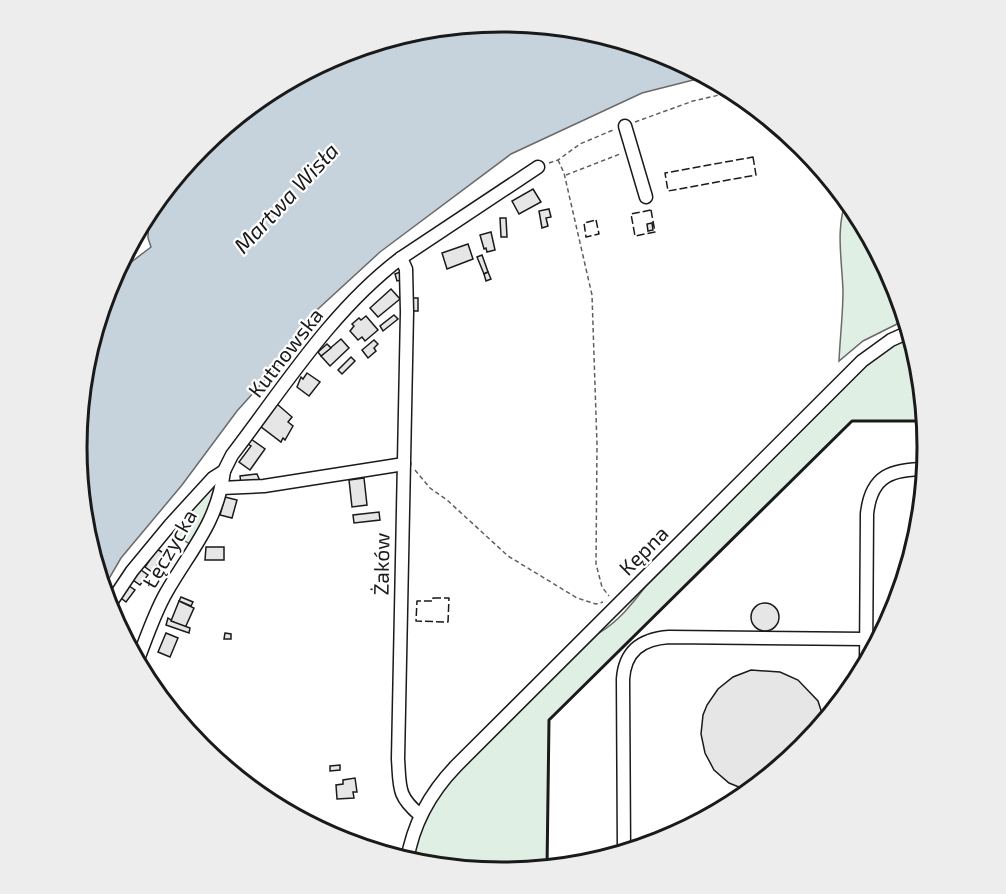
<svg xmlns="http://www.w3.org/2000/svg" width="1006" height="894" font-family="'Exo 2',sans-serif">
<rect width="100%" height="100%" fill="#fff"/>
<g fill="#e0efe3" stroke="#6a6a6a" stroke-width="1.5">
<path d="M847 198C874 231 895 278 907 319L863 341 839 361C840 338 843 314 843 291 842 259 835 228 847 198Z"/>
<path d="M913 337 921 364 926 421H852L549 720 547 869 503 873 412 862 420 830 433 802 457 773 599 633C619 621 632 604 646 586L871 361 891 346Z"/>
<polygon points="218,480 211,508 191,545 168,530"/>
</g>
<polygon fill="#c6d2dc" stroke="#6a6a6a" stroke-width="1.5" points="503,21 586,29 666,54 709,76 642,93 511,154 380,252 318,309 282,361 237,411 182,485 121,558 103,589 85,530 77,447 85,364 110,284 118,268 126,266 151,247 148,238 149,210 202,146 267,93 340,53 420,29"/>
<g fill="#e6e6e6" stroke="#1a1a1a" stroke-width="1.5">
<polygon points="533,189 541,202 519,214 512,201"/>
<polygon points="549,209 551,217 546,218 548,226 542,228 539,211"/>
<polygon points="500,218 506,218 507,237 501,237"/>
<polygon points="652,223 653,230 648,231 647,224"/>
<polygon points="491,232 495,250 487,252 486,248 484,249 480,235"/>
<polygon points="468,244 473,259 447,269 442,253"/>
<polygon points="482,255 488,272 484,274 477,257"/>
<polygon points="400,272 402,280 397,281 395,274"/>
<polygon points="488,272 491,279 486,281 484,274"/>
<polygon points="391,289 400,299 378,317 370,308"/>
<rect x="412" y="298" width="6" height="13"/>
<polygon points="394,315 398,319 383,331 380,326"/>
<polygon points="366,316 378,330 365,341 362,337 358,340 350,331 354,326 352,324 359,318 361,320"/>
<polygon points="341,339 349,348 330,366 321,356"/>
<polygon points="374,340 378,344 374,348 376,351 368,358 362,350"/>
<polygon points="327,344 331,348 321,356 318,352"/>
<polygon points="351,357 355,361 342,374 338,370"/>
<polygon points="307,373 320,382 309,396 297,387 301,377 303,379"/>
<polygon points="277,404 292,417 288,422 293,426 285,440 283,438 281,442 260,426"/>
<polygon points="251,439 265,449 250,470 239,462 251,446 248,444"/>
<polygon points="257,474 260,481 241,484 240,476"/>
<polygon points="364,478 367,505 352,507 349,480"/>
<polygon points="225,497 237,500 232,518 220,515"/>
<polygon points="379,512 380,520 354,523 353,515"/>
<polygon points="206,547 224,547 224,560 205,560"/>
<polygon points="157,549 165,554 152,572 145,567"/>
<polygon points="141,570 148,575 140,585 133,580"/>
<polygon points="129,586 135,590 126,602 121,598"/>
<polygon points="181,597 193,602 191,606 179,601"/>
<polygon points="179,601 194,608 185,628 171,621"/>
<circle cx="765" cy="617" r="14"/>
<polygon points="168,618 171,620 171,621 190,628 189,633 166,625"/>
<polygon points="166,633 178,638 170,657 158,652"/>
<polygon points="225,633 231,634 231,639 224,639"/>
<polygon points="751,670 780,672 798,680 818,701 825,723 804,748 751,792 729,783 714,770 705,753 701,734 703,715 707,705 718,689 733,677"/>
<polygon points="340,765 340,770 330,771 330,766"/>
<polygon points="355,778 357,792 353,792 354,798 337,799 336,785 343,784 343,780"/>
</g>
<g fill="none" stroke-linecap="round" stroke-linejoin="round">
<g stroke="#1a1a1a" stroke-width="15">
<g id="minor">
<polyline points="625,126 646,197"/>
<path d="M401 258 406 269 407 312 398 759C400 787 397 796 420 815"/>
<polyline points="221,488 264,486 404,464"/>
<path d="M108 607 132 571 170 525 213 478 224 471 232 455C284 387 332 310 401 258L538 167"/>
<path d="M137 662C146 639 154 614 166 593 191 549 217 524 224 471"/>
<path d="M866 666 867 514C871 475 892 469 927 469"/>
<path d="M624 853 623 679C625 651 641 639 669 637L866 639"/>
<path d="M407 861C413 823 430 793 456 766L862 361 891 340 911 331"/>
</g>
</g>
<g stroke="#5f5f5f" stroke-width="1.5" stroke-dasharray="4.5 3" stroke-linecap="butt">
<polyline points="635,122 693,101 737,91"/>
<polyline points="558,160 564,173 592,295 597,445 596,564 602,587 609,596"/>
<polyline points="549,163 558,160 580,144 613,130"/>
<polyline points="566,175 620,154"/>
<polyline points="415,470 430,488 447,500 508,556 577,598 596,604 603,602"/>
</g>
<use href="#minor" stroke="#fff" stroke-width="12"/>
<g stroke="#1a1a1a" stroke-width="1.5" stroke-dasharray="8 3" stroke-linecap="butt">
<polygon points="753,157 756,175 668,191 665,173"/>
<polygon points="651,210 655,232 635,236 631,214"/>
<polygon points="596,220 599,234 586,237 584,223"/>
<polygon points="433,598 449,598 448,622 416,621 417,601 433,601"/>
</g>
<polyline stroke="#1a1a1a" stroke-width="3" points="547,869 549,720 852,421 926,421"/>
</g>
<g text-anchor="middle" stroke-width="4.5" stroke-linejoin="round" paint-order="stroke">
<g font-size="21" fill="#1a1a1a" stroke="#fff">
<text transform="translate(286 353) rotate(-52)" y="7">Kutnowska</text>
<text transform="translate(170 549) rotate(-60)" y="7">Łęczycka</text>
<text transform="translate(644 551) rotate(-45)" y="7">Kępna</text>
<text transform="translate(382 564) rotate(-89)" y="7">Żaków</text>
</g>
<g font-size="22" font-style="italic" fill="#1a1a1a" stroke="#fff">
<text transform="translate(286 198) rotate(-47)" y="8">Martwa Wisła</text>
</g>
</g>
<path d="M0 0H1006V894H0ZM87 447a415 415 0 1 1 830 0a415 415 0 1 1-830 0Z" fill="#ededed" fill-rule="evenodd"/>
<path fill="none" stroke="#1a1a1a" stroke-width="3" d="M87 447a415 415 0 1 1 830 0a415 415 0 1 1-830 0Z"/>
</svg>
